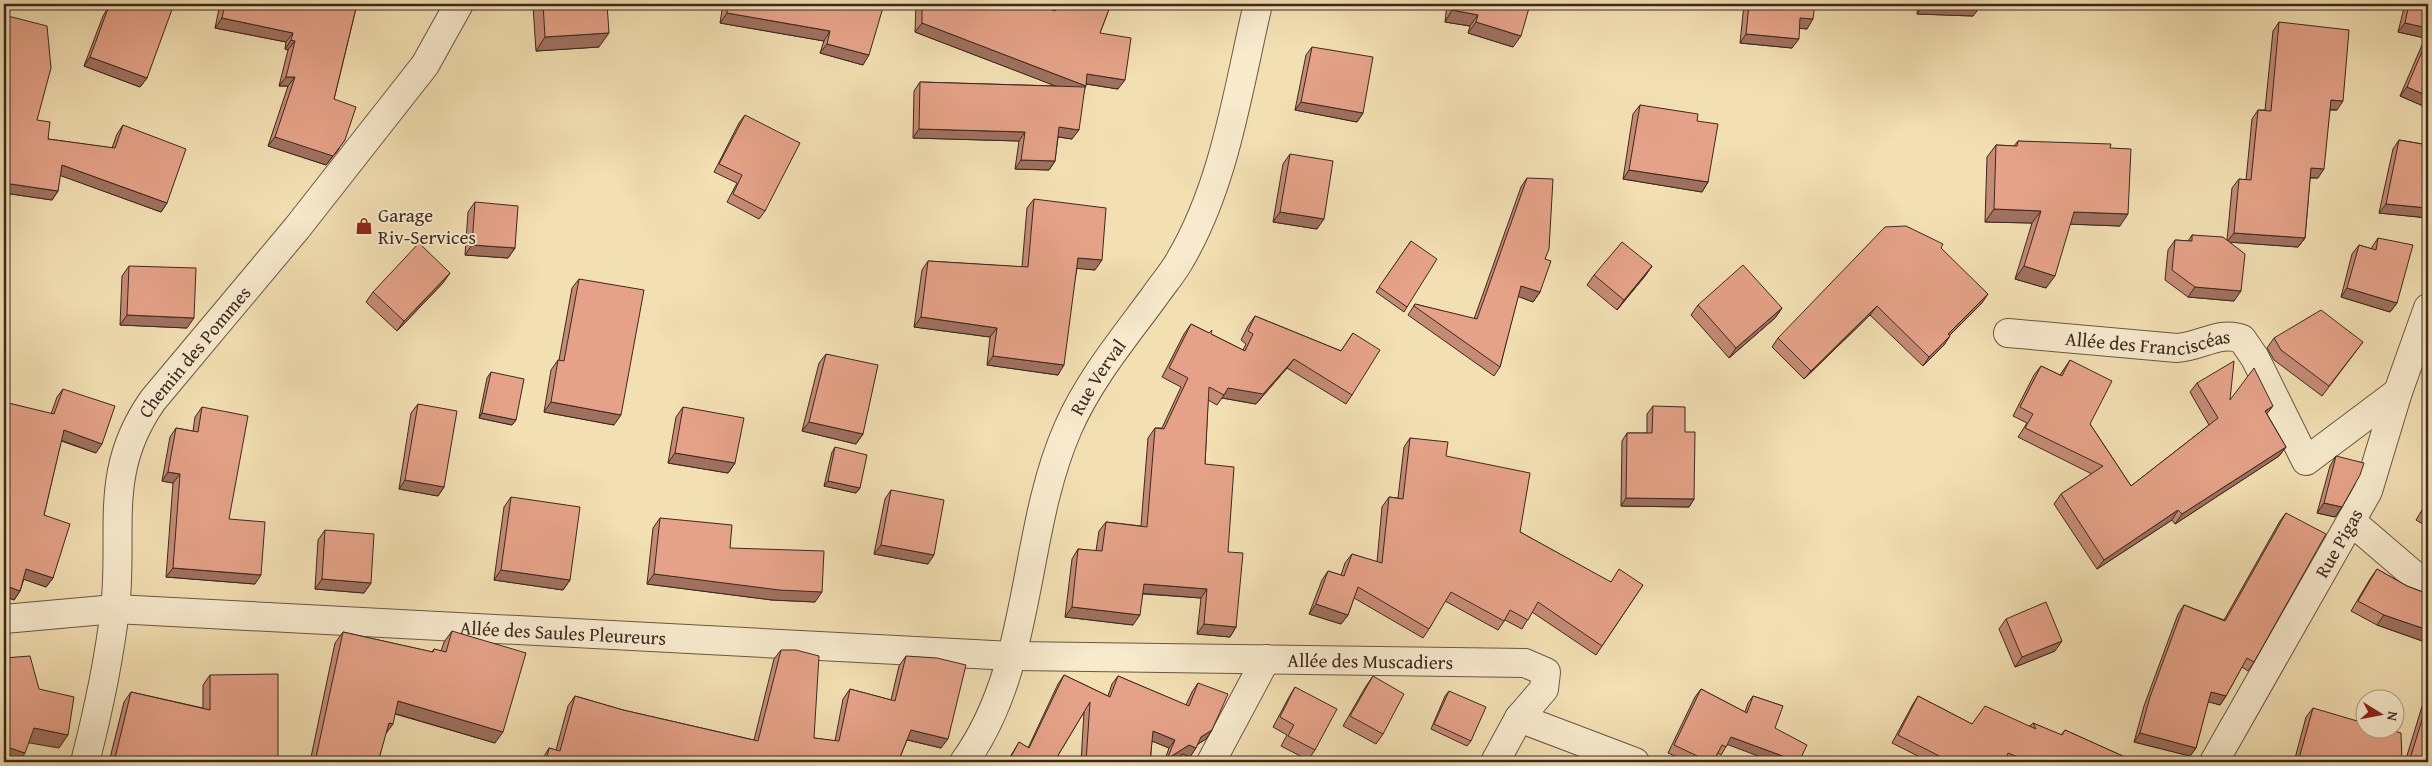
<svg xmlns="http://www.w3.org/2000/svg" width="2432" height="766" font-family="'Gentium Book Plus',serif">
<rect width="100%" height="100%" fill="#f2dfb2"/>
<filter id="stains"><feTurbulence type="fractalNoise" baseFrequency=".004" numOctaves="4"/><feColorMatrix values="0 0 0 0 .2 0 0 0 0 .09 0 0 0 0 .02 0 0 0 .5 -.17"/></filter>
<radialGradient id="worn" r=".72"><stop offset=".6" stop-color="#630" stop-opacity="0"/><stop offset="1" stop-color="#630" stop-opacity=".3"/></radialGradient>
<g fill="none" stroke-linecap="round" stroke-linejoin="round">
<g stroke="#6a5644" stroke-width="30">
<g id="minor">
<path id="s1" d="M2008 333 2177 348C2200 347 2220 330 2242 339L2255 358 2306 461 2398 392"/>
<polyline points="2352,522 2428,587"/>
<path id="s2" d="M4 619 115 609 1012 656 1525 663 1546 672 1544 689 1519 718 1495 762"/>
<polyline points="1519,718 1635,762"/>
<path id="s3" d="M85 762C98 712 109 660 115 609 124 530 102 472 153 400L297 228 425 65 459 4"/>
<path id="s4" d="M964 762C1034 665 1021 535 1068 428 1089 380 1123 339 1154 297 1162 285 1173 273 1180 260 1225 184 1238 89 1258 4"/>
<polyline points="1211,762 1266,659"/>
<path id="s5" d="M2214 762 2368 491 2398 392 2428 308"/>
</g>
</g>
<use href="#minor" stroke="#f7eacd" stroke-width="28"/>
</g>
<g fill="#c58b75" stroke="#3c2820">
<polygon points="220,4 357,4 334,99 339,149 326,165 268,146 288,86 279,86 288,50 285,49 286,42 215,28"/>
<polygon points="515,4 607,4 599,47 536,51 533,6 515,7"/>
<polygon points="723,4 884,4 863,65 820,53 824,41 720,23"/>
<polygon points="916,4 1037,4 1052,10 1055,4 1111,4 1100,33 1118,89 1086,84 1072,139 1058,137 1055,161 1049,170 1015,169 1019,141 913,138 914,91 920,82 1056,86 915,32"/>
<polygon points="1447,4 1522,4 1513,47 1468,33 1470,26 1445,22"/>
<polygon points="1744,4 1815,4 1807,29 1800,28 1792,48 1740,43"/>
<polygon points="1918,4 1980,4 1973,16 1917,14"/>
<polygon points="2405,4 2428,4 2428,108 2400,96 2425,38 2398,32"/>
<polygon points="109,6 147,78 140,87 84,66 103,16"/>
<polygon points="4,15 37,120 48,139 112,148 117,134 123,125 167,203 161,212 60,175 58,191 52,200 4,193"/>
<polygon points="2279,22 2337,110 2330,110 2318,178 2310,178 2305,238 2298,247 2229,242 2234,301 2188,297 2165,280 2168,250 2175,240 2188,241 2192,235 2227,240 2232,188 2239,179 2246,180 2252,119 2258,110 2265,110 2273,31"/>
<polygon points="1312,47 1363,113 1357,122 1295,110 1306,55"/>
<polygon points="1640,105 1697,121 1708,182 1702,192 1623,179 1633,114"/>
<polygon points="745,115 765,211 759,219 727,202 737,183 714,172 739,123"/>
<polygon points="2399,140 2428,145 2428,218 2379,213 2393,149"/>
<polygon points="2018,141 2110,148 2120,226 2070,224 2046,288 2015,279 2032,223 1985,222 1987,157 1996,145 2014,146"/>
<polygon points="1290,154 1317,229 1273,222 1283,164"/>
<polygon points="1527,178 1545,259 1540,292 1533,302 1518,296 1500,367 1494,376 1408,315 1415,304 1474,319 1521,187"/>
<polygon points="1034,199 1095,270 1077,268 1058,375 987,365 990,337 914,327 922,270 928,261 1022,267 1027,208"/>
<polygon points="475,202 515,248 508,258 465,255 468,212"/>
<polygon points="2378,238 2397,303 2390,312 2341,297 2352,254 2359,245 2372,249 2372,247"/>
<polygon points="1411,241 1407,307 1404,312 1376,292"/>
<polygon points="1941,248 1982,303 1950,335 1944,345 1923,366 1870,315 1804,379 1772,347 1778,338"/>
<polygon points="129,266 187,328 120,325 122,276"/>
<polygon points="1652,266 1645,276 1617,310 1587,285 1594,275"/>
<polygon points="579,279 614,425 544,412 551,370 558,360 559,360 572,288"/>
<polygon points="443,283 397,331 366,302 373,292"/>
<polygon points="1698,305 1782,308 1775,318 1729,358 1691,315"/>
<polygon points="1255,316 1341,351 1353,333 1352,395 1346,404 1287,368 1256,404 1222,398 1217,405 1208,400 1205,464 1228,552 1236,627 1230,637 1197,634 1201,598 1143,594 1133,625 1065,617 1072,559 1078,549 1096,551 1099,531 1106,522 1141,526 1148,438 1155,428 1162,428 1181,387 1162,377 1184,334 1191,324 1243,350 1246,344 1241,340 1248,326"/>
<polygon points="2274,338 2363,342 2322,396 2274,360 2267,348"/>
<polygon points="826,354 863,434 856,444 802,431 819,363"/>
<polygon points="2070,360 2090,424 2131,486 2209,425 2190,392 2197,383 2230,400 2267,414 2286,447 2279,456 2175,524 2172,520 2097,569 2054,504 2061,494 2092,474 2018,437 2027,423 2013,416 2034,375 2041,366 2060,375"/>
<polygon points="491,372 516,420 512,425 479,418 487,378"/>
<polygon points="63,389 96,453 61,441 44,515 53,578 46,587 24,579 20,591 14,600 4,596 4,402 51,414 57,397"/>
<polygon points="418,404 444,487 438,496 399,489 411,413"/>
<polygon points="1653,406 1694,499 1689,507 1621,506 1622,441 1627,433 1647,433 1647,414"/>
<polygon points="202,407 229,519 255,584 166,577 173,483 162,481 170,437 176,428 193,431 195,417"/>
<polygon points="683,407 735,463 728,473 668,463 676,417"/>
<polygon points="1410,438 1446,456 1520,532 1610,582 1643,585 1596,655 1532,612 1522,629 1505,620 1498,630 1445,601 1429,629 1423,638 1354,598 1348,615 1341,624 1309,614 1322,580 1328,571 1341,575 1345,563 1352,554 1377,562 1382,507 1389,497 1398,498 1404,447"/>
<polygon points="835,447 860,488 856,493 824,486 832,452"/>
<polygon points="2336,456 2342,507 2335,517 2317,513 2330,466"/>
<polygon points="891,490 928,564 874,554 885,499"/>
<polygon points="511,497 570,580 563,590 494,580 504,507"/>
<polygon points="2428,500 2428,527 2416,520"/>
<polygon points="2286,513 2254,662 2248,671 2242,667 2226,696 2220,705 2208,701 2196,748 2190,756 2134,742 2144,706 2178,614 2184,605 2224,620 2280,521"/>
<polygon points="660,518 730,548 815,602 772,600 647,584 653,528"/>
<polygon points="325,530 371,583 364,593 315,589 318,540"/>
<polygon points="2377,569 2407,586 2428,594 2428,643 2377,625 2351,611 2370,579"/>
<polygon points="2006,619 2055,651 2015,667 1999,629"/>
<polygon points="452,631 495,743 395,714 385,734 378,762 310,762 335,643 343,632 432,652 434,649 441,651 444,642"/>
<polygon points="781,650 814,738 835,741 843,699 850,689 891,700 899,666 906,656 941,748 907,740 898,762 541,762 543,758 549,748 556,750 568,706 575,696 623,710 754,740 774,659"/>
<polygon points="210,675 278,762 109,762 124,702 131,692 203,708 203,685"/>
<polygon points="1064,675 1108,696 1112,684 1118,676 1186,705 1192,692 1198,683 1212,730 1206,739 1198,744 1190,757 1183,754 1170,762 1164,762 1169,748 1152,741 1150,762 1081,762 1084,712 1054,762 1007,762 1019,742 1028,748 1058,684"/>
<polygon points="1373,676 1383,734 1376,744 1343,726 1366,686"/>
<polygon points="1295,687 1315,750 1308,760 1281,746 1287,735 1273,727 1289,697"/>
<polygon points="2428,687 2428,762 2405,762"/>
<polygon points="1701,689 1745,712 1748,703 1753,696 1783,706 1727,745 1721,755 1718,753 1713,762 1689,762 1668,753 1695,697"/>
<polygon points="1449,691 1471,741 1467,746 1431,729 1445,696"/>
<polygon points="1918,696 1972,724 2030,726 2033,723 2061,735 2065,730 2136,762 1930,762 1892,743 1913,704"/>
<polygon points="2313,708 2402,762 2294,762 2306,717"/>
</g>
<g fill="#a0715f" stroke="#3c2820">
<polygon points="518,4 535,4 533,6 515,7"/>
<polygon points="1924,4 1980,7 1973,16 1917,14"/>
<polygon points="1452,10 1478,15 1470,26 1445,22"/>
<polygon points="727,13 830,31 824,41 720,23"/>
<polygon points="222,18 293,33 286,42 215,28"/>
<polygon points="1800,18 1813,19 1807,29 1794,28"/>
<polygon points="1476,22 1521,36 1513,47 1468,33"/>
<polygon points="922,23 1086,86 1079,95 915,32"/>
<polygon points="2405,23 2428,28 2428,34 2425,38 2398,32"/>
<polygon points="609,33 599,47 536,51 545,37"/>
<polygon points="1746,34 1799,39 1792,48 1740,43"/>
<polygon points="291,40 295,41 288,50 285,49"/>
<polygon points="827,44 869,55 863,65 820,53"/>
<polygon points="90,57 147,78 140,87 84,66"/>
<polygon points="1087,74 1125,80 1118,89 1081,83"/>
<polygon points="286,77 295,77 288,86 279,86"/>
<polygon points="2407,87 2428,96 2428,108 2400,96"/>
<polygon points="2331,100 2343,101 2337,110 2325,109"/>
<polygon points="1301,102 1363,113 1357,122 1295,110"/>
<polygon points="1059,127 1079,130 1072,139 1053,136"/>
<polygon points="919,129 1025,132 1019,141 913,138"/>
<polygon points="4,135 8,135 4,141"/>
<polygon points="275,137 345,140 326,165 268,146"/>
<polygon points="1021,160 1055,161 1049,170 1015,169"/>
<polygon points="62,165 167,203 161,212 56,174"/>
<polygon points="2311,168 2324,169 2318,178 2304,177"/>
<polygon points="1629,170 1708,182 1702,192 1623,179"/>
<polygon points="4,183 58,191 52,200 4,193"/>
<polygon points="2386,204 2428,208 2428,218 2379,213"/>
<polygon points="1994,209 2041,211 2032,223 1985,222"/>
<polygon points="1280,212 1324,219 1317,229 1273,222"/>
<polygon points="2074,212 2128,214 2120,226 2066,224"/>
<polygon points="2234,233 2305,238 2298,247 2227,242"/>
<polygon points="472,245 515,248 508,258 465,255"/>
<polygon points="1078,258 1102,260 1095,270 1072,268"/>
<polygon points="1652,266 1645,276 1617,310 1624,300"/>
<polygon points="2024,266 2055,276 2046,288 2015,279"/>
<polygon points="450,273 443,283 397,331 404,321"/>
<polygon points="1521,286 1540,292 1533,302 1514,295"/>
<polygon points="2195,287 2241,291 2234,301 2188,297"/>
<polygon points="2347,288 2397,303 2390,312 2341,297"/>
<polygon points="1988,294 1982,303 1942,343 1948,334"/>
<polygon points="1877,306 1870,315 1804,379 1811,371"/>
<polygon points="1782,308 1775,318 1729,358 1736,348"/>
<polygon points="127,315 194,318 187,328 120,325"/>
<polygon points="921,317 997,328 990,337 914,327"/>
<polygon points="1950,336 1944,345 1923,366 1929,357"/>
<polygon points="993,356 1064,365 1058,375 987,365"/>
<polygon points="1294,359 1287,368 1256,404 1222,398 1228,388"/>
<polygon points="551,402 621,415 614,425 544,412"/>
<polygon points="2273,406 2266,415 2265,411"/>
<polygon points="482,413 516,420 512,425 479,418"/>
<polygon points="809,422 863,434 856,444 802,431"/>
<polygon points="64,430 102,444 96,453 58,439"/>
<polygon points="2286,447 2279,456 2175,524 2182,514"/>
<polygon points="675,453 735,463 728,473 668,463"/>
<polygon points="168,472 180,474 173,483 162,481"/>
<polygon points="405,480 444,487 438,496 399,489"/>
<polygon points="828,481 860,488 856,493 824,486"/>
<polygon points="1626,498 1694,499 1689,507 1621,506"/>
<polygon points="2324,503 2342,507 2335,517 2317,513"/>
<polygon points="2178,510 2172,520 2097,569 2104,560"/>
<polygon points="881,545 934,555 928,564 874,554"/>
<polygon points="173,568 261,575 255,584 166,577"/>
<polygon points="26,569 53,578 46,587 20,578"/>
<polygon points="501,570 570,580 563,590 494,580"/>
<polygon points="654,574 822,592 815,602 772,600 647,584"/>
<polygon points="322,579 371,583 364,593 315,589"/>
<polygon points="1144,584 1207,589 1201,598 1137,593"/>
<polygon points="4,585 20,591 14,600 4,596"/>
<polygon points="1316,604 1348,615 1341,624 1309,614"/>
<polygon points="1072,607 1140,615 1133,625 1065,617"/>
<polygon points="2384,615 2428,630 2428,643 2377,625"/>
<polygon points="1204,624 1236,627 1230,637 1197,634"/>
<polygon points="2062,641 2055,651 2015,667 2022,657"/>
<polygon points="2211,692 2226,696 2220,705 2205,701"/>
<polygon points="398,701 503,732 495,743 390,712"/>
<polygon points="389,723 393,724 385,735"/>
<polygon points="34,728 68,735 59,748 24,742"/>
<polygon points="911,730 948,739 941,748 904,739"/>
<polygon points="1212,730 1206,739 1195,746 1201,737"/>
<polygon points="1153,731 1175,740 1169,748 1147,739"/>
<polygon points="2140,733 2196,748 2190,756 2134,742"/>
<polygon points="1731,737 1799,762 1774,762 1726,744"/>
<polygon points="1189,745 1196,748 1190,757 1183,754 1170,762 1165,762 1167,759"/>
<polygon points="4,746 25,753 19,762 4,762"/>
<polygon points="2410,759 2421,762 2408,762"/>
</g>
<g fill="#e5a288" stroke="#3c2820">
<polygon points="117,4 174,4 147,78 90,57 109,6"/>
<polygon points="225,4 357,4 334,99 356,107 345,140 333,156 275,137 295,77 286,77 295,41 291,40 293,33 222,18"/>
<polygon points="543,4 607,4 609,33 545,37"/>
<polygon points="728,4 884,4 869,55 827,44 830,31 727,13"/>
<polygon points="922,4 1037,4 1055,11 1058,4 1111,4 1100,33 1131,38 1125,80 1087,74 1086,86 922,23"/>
<polygon points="1453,4 1522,4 1522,6 1529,8 1521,36 1476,22 1478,15 1452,10"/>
<polygon points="1749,4 1815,4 1813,19 1800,18 1799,39 1746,34"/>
<polygon points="1924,4 1980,4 1980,7"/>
<polygon points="2409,4 2428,4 2428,28 2405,23"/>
<polygon points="4,15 47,26 51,68 37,120 50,122 48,139 115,148 123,125 186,149 167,203 62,165 58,191 4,183 4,157 8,135 4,135"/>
<polygon points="2279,22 2349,30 2343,101 2331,100 2324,169 2311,168 2305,238 2234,233 2239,179 2251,180 2258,110 2271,111"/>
<polygon points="2428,37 2428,96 2407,87"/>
<polygon points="1312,47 1373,57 1363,113 1301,102"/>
<polygon points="920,82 1085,87 1079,130 1059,127 1055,161 1021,160 1025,132 919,129"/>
<polygon points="1640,105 1698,114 1697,121 1718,124 1708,182 1629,170"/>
<polygon points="745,115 800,143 765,211 733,194 742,175 719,164"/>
<polygon points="2399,140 2428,145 2428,208 2386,204"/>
<polygon points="2018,141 2111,144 2110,148 2131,149 2128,214 2074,212 2055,276 2024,266 2041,211 1994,209 1996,145 2017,146"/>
<polygon points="1290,154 1333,161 1324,219 1280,212"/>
<polygon points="1527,178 1553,179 1549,249 1545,259 1551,261 1540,292 1521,286 1500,367 1414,306 1415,304 1477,319"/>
<polygon points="1034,199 1106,208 1102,260 1078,258 1064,365 993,356 997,328 921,317 928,261 1028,267"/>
<polygon points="475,202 518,206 515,248 472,245"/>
<polygon points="1906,226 1943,244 1941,248 1988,294 1948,334 1950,336 1929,357 1877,306 1811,371 1778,338 1885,227"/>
<polygon points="2192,235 2223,237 2245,254 2241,291 2195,287 2172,270 2175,240 2192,241"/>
<polygon points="2378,238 2413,245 2397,303 2347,288 2359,245 2376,250"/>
<polygon points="1411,241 1437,259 1407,307 1379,287"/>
<polygon points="1622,242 1652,266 1624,300 1594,275"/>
<polygon points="419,243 450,273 404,321 373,292"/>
<polygon points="1743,265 1782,308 1736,348 1698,305"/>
<polygon points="129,266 196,268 194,318 127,315"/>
<polygon points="579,279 644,290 621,415 551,402 558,360 564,361"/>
<polygon points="2321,310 2363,342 2329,386 2281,350 2274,338"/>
<polygon points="1255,316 1341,351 1353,333 1380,350 1352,395 1294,359 1263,394 1228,388 1224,395 1209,387 1205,464 1234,467 1228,552 1243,553 1236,627 1204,624 1207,589 1144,584 1140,615 1072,607 1078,549 1102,551 1106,522 1147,527 1155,428 1164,429 1188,378 1169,368 1191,324 1209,333 1212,330 1211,334 1245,351 1253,334 1248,331"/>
<polygon points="826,354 878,365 863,434 809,422"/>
<polygon points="2070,360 2112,381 2090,424 2131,486 2218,418 2197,383 2234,361 2230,400 2254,368 2273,406 2265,411 2286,447 2182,514 2178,510 2104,560 2061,494 2103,466 2025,428 2033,414 2020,407 2041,366 2062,376"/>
<polygon points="491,372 524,379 516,420 482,413"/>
<polygon points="63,389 115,406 102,444 64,430 44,515 70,524 53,578 26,569 20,591 4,585 4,402 54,414"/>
<polygon points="418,404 457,411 444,487 405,480"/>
<polygon points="1653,406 1685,407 1685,432 1695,432 1694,499 1626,498 1627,433 1652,433"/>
<polygon points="202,407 248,416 229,519 265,522 261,575 173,568 180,474 168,472 176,428 198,432"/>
<polygon points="683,407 744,418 735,463 675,453"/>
<polygon points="1410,438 1448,442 1446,456 1530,473 1520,532 1611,582 1619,569 1643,585 1602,646 1538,602 1528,620 1510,610 1504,621 1451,592 1429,629 1358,587 1348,615 1316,604 1328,571 1344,576 1352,554 1382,563 1389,497 1403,499"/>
<polygon points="835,447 867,455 860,488 828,481"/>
<polygon points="2336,456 2364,463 2360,475 2342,507 2324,503"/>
<polygon points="891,490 944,500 934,555 881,545"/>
<polygon points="511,497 580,507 570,580 501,570"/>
<polygon points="2428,502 2428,515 2422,512"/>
<polygon points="2286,513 2326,534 2254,662 2247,658 2226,696 2211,692 2196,748 2140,733 2150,697 2184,605 2225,621"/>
<polygon points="660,518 732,525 730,548 824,551 822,592 779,590 654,574"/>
<polygon points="325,530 374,534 371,583 322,579"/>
<polygon points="2377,569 2407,586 2428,594 2428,630 2384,615 2358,601"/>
<polygon points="2046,602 2062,641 2022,657 2006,619"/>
<polygon points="452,631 526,653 503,732 398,701 393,724 389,723 378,762 315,762 343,632 433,652 434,649 446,652"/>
<polygon points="781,650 796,650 819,656 814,738 839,741 850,689 895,701 906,656 937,658 966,665 948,739 911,730 898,762 546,762 549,748 560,751 575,696 623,710 758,741"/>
<polygon points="30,656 39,689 74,697 68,735 34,728 25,753 4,746 4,658"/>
<polygon points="278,674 278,762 114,762 131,692 210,710 210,675"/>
<polygon points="1064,675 1110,697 1118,676 1189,706 1198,683 1228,694 1212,730 1201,737 1196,748 1189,745 1167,759 1175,740 1153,731 1150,762 1086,762 1090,702 1054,762 1008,762 1019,742 1029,748"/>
<polygon points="1373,676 1404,694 1383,734 1350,716"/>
<polygon points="1295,687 1337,709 1315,750 1288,736 1294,725 1280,717"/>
<polygon points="1701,689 1747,713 1753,696 1783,706 1775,728 1807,745 1799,762 1731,737 1726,747 1722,745 1713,762 1710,762 1674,745"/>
<polygon points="1449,691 1486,707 1471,741 1434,724"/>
<polygon points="1918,696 1972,724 1985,706 2036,729 2033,723 2062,735 2065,730 2136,762 2030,762 2008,753 2005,762 1951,762 1898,735"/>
<polygon points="2428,700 2428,762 2421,762 2410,759"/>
<polygon points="2313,708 2364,723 2364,728 2385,728 2401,733 2402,762 2298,762"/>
</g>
<defs>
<g id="shop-bare" transform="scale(1.35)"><path d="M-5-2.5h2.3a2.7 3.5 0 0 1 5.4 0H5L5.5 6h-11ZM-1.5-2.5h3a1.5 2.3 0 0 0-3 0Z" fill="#8f2418" stroke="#f7eacd" stroke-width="2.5" paint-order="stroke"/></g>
</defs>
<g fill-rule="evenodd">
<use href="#shop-bare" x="364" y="226"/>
</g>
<g text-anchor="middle" stroke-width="4" stroke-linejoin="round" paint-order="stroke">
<g font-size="19" fill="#3c2820" stroke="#f7eacd" text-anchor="start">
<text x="378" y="222">Garage<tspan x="378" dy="22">Riv-Services</tspan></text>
</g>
<g font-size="19" fill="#3c2820" stroke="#f7eacd">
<text dy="7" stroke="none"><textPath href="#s1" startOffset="141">Allée des Franciscéas</textPath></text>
<text dy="7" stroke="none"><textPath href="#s3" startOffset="436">Chemin des Pommes</textPath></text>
<text dy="7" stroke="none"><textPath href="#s4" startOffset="411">Rue Verval</textPath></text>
<text dy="7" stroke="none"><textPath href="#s5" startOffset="252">Rue Pigas</textPath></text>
<text dy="7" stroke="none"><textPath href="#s2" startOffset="560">Allée des Saules Pleureurs</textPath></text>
<text dy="7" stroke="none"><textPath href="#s2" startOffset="1368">Allée des Muscadiers</textPath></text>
</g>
</g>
<rect width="2432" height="766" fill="none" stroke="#f2dfb2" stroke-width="20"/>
<rect x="5" y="5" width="2422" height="756" fill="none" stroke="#3c2820" stroke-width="2.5"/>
<rect x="10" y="10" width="2412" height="746" fill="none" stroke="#3c2820"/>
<g transform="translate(2380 714) rotate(100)"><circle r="24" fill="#f7eacd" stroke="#ac9c88"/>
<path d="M0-4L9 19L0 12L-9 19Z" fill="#8f2418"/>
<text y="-8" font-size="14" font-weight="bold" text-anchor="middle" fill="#3c2820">N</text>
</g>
<rect width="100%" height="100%" filter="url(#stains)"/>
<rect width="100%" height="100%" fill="url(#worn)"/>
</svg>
